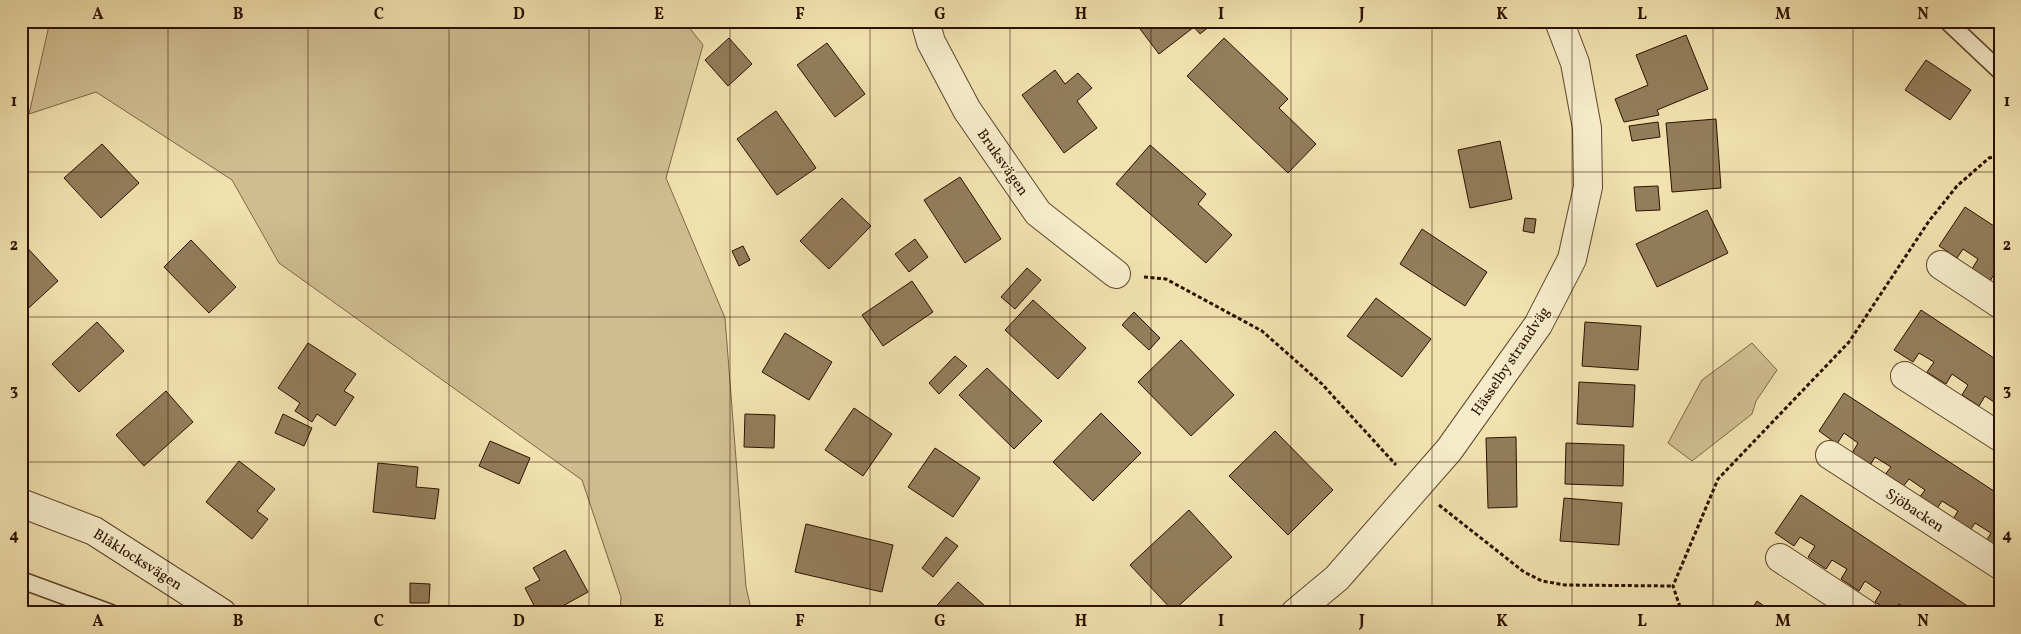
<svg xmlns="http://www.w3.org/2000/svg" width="2021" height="634" font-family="Vollkorn,serif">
<rect width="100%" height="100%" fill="#f1e2af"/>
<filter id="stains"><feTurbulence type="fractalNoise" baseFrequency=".004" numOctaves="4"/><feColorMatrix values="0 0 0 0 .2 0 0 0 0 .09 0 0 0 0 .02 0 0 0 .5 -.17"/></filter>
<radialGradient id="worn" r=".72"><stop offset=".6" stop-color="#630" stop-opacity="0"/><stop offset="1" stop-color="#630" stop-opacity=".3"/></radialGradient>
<g fill="#d0be91" stroke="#7e6749">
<polygon points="50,21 684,21 703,45 666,178 725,318 746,587 752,613 620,613 621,597 582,480 279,263 232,180 96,92 29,114"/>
<polygon points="1752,343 1777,370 1756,401 1752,414 1692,461 1668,443 1702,380"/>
</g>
<g fill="#937d5b" stroke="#2d1001">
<polygon points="842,21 858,21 849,29"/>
<polygon points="1134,21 1216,21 1200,34 1194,27 1159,54"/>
<polygon points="1686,35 1708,89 1657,110 1659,115 1624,122 1615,99 1648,85 1636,55"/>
<polygon points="729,38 752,64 728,86 705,60"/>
<polygon points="1224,38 1288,99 1279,108 1316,144 1288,173 1187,76"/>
<polygon points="827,43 865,94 835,117 797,65"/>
<polygon points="1926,60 1971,90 1950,120 1905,90"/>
<polygon points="1055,70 1065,84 1078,73 1092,88 1077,101 1097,128 1064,153 1022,95"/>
<polygon points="776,111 816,168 777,195 737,139"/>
<polygon points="1716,119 1721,188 1672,192 1666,123"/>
<polygon points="1658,122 1660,137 1632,141 1629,126"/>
<polygon points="1500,141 1512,199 1470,208 1458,150"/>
<polygon points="102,144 139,183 101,218 64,178"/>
<polygon points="1150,145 1206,194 1198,204 1232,235 1206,263 1116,184"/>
<polygon points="960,177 1001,239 965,263 924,200"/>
<polygon points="1658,186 1660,210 1636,211 1634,187"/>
<polygon points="842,198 871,226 829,269 800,241"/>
<polygon points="1965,207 2000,230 2000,273 1996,271 1990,281 1972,269 1978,259 1963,249 1957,258 1939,246"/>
<polygon points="1707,210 1728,253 1657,287 1636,244"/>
<polygon points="1525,218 1536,219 1534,233 1523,231"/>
<polygon points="1422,229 1487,272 1465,306 1400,264"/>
<polygon points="915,239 928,257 909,272 895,254"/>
<polygon points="191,240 236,287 209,313 164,267"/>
<polygon points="21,241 58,281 21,315"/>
<polygon points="743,246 750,260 739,266 732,251"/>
<polygon points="1027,268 1041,280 1015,309 1001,297"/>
<polygon points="912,281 933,312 883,346 862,315"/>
<polygon points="1376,298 1431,339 1402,377 1347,336"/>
<polygon points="1033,300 1086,348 1058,379 1005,330"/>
<polygon points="1921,310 2000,362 2000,406 1985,396 1979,406 1962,395 1968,385 1952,374 1946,384 1927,372 1934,362 1919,353 1913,362 1894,350"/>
<polygon points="1134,312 1160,338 1149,350 1122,325"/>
<polygon points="97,322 124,351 79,392 52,364"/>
<polygon points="1585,322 1641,326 1638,370 1582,366"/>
<polygon points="785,333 832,362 809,400 762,372"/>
<polygon points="1181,340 1234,395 1191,436 1138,382"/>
<polygon points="308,343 356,374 344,391 354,397 335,426 317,414 312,422 295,411 300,403 278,388"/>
<polygon points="955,356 967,366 939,394 929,383"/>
<polygon points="987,368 1042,421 1014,449 959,395"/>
<polygon points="1579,382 1635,385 1633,427 1577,424"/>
<polygon points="166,391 193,422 144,466 116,435"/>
<polygon points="1844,393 2000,495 2000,553 1985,543 1991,533 1975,523 1969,532 1952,521 1958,511 1942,501 1936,510 1918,499 1925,490 1909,479 1902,488 1884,476 1891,467 1875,457 1869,467 1851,455 1858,443 1844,433 1837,444 1819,431"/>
<polygon points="854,408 892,434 863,476 825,450"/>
<polygon points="1101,413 1141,453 1093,501 1053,462"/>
<polygon points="283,414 312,428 304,446 275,433"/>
<polygon points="745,414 775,415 774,448 744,447"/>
<polygon points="1275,431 1333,490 1288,535 1229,476"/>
<polygon points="1516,437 1517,507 1488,508 1486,438"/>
<polygon points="490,441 530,458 519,484 479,466"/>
<polygon points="1566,443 1624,445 1623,486 1565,484"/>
<polygon points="935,448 980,478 953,517 908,487"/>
<polygon points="239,461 275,489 257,511 268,519 252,539 206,502"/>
<polygon points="378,463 418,467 416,487 439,489 435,519 373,512"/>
<polygon points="1801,495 1978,613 1912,613 1899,604 1892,613 1875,602 1881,592 1865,581 1859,591 1841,579 1847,569 1832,560 1826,569 1808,557 1815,546 1800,537 1794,546 1775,533"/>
<polygon points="1564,498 1622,503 1619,545 1560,541"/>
<polygon points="1189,510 1232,557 1173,611 1130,565"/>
<polygon points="806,524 893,545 882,592 795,572"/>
<polygon points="946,537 958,546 933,577 922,568"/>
<polygon points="565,550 588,592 550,613 538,613 525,588 540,580 533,568"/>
<polygon points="958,582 993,613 930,613"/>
<polygon points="410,583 430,584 429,603 410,603"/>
<polygon points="1757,601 1774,613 1749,613"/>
</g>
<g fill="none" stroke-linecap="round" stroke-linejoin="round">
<g stroke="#5e442c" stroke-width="19">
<g id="service">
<polyline points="1947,21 2000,71"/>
<polyline points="21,580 111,613"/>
</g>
</g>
<g stroke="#5e442c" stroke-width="30">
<g id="minor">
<polyline points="925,21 931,42 967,110 1038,213 1116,274"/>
<polyline points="1941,265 2000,304"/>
<polyline points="1905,376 2000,437"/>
<polyline points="1830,455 2000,565"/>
<polyline points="21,503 94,531 222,613"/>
<polyline points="1780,558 1864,613"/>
<polyline points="1295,613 1337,578 1449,450 1538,325 1572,259 1588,187 1587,128 1575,63 1559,21"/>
</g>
</g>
<g stroke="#2d1001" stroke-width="3" stroke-dasharray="4 2.5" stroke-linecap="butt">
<polyline points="1144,277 1166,279 1262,331 1322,384 1396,465"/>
<polyline points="1439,505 1524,572 1542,581 1565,585 1673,586"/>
<polyline points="1682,613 1673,586 1718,479 1849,342 1929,221 1957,186 1989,158 2000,155"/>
</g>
<use href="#service" stroke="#f6eccb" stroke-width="16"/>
<use href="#minor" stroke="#f6eccb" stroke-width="28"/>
</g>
<path fill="none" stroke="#2d1001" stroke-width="1" stroke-opacity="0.55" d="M168 21V613M308 21V613M449 21V613M589 21V613M730 21V613M870 21V613M1010 21V613M1151 21V613M1291 21V613M1432 21V613M1572 21V613M1713 21V613M1853 21V613M21 172H2000M21 317H2000M21 462H2000"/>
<g text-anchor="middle" stroke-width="4" stroke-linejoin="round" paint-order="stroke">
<g font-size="15" fill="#2d1001" stroke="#f6eccb">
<text transform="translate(1003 162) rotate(55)" y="5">Bruksvägen</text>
<text transform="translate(1510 361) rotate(-56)" y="5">Hässelby strandväg</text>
<text transform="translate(1915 510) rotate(33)" y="5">Sjöbacken</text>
<text transform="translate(138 559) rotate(32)" y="5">Blåklocksvägen</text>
</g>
</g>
<rect width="2021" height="634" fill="none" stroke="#f1e2af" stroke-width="55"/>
<rect x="28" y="28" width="1966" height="578" fill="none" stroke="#2d1001" stroke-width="2"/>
<g font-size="16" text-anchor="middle" font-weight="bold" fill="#2d1001">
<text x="98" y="19">A</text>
<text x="238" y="19">B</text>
<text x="379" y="19">C</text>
<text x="519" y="19">D</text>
<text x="659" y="19">E</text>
<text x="800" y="19">F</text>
<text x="940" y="19">G</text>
<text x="1081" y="19">H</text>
<text x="1221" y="19">I</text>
<text x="1362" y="19">J</text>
<text x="1502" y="19">K</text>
<text x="1642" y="19">L</text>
<text x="1783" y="19">M</text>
<text x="1923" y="19">N</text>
<text x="14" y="106">1</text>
<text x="2007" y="106">1</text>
<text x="14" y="250">2</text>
<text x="2007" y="250">2</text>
<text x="14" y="395">3</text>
<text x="2007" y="395">3</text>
<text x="14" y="540">4</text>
<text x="2007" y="540">4</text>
<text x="98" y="626">A</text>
<text x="238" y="626">B</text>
<text x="379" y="626">C</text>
<text x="519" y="626">D</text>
<text x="659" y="626">E</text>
<text x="800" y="626">F</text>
<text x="940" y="626">G</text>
<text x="1081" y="626">H</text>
<text x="1221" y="626">I</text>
<text x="1362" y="626">J</text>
<text x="1502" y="626">K</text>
<text x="1642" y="626">L</text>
<text x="1783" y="626">M</text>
<text x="1923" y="626">N</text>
</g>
<rect width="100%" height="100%" filter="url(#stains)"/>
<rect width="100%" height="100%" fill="url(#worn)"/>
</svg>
